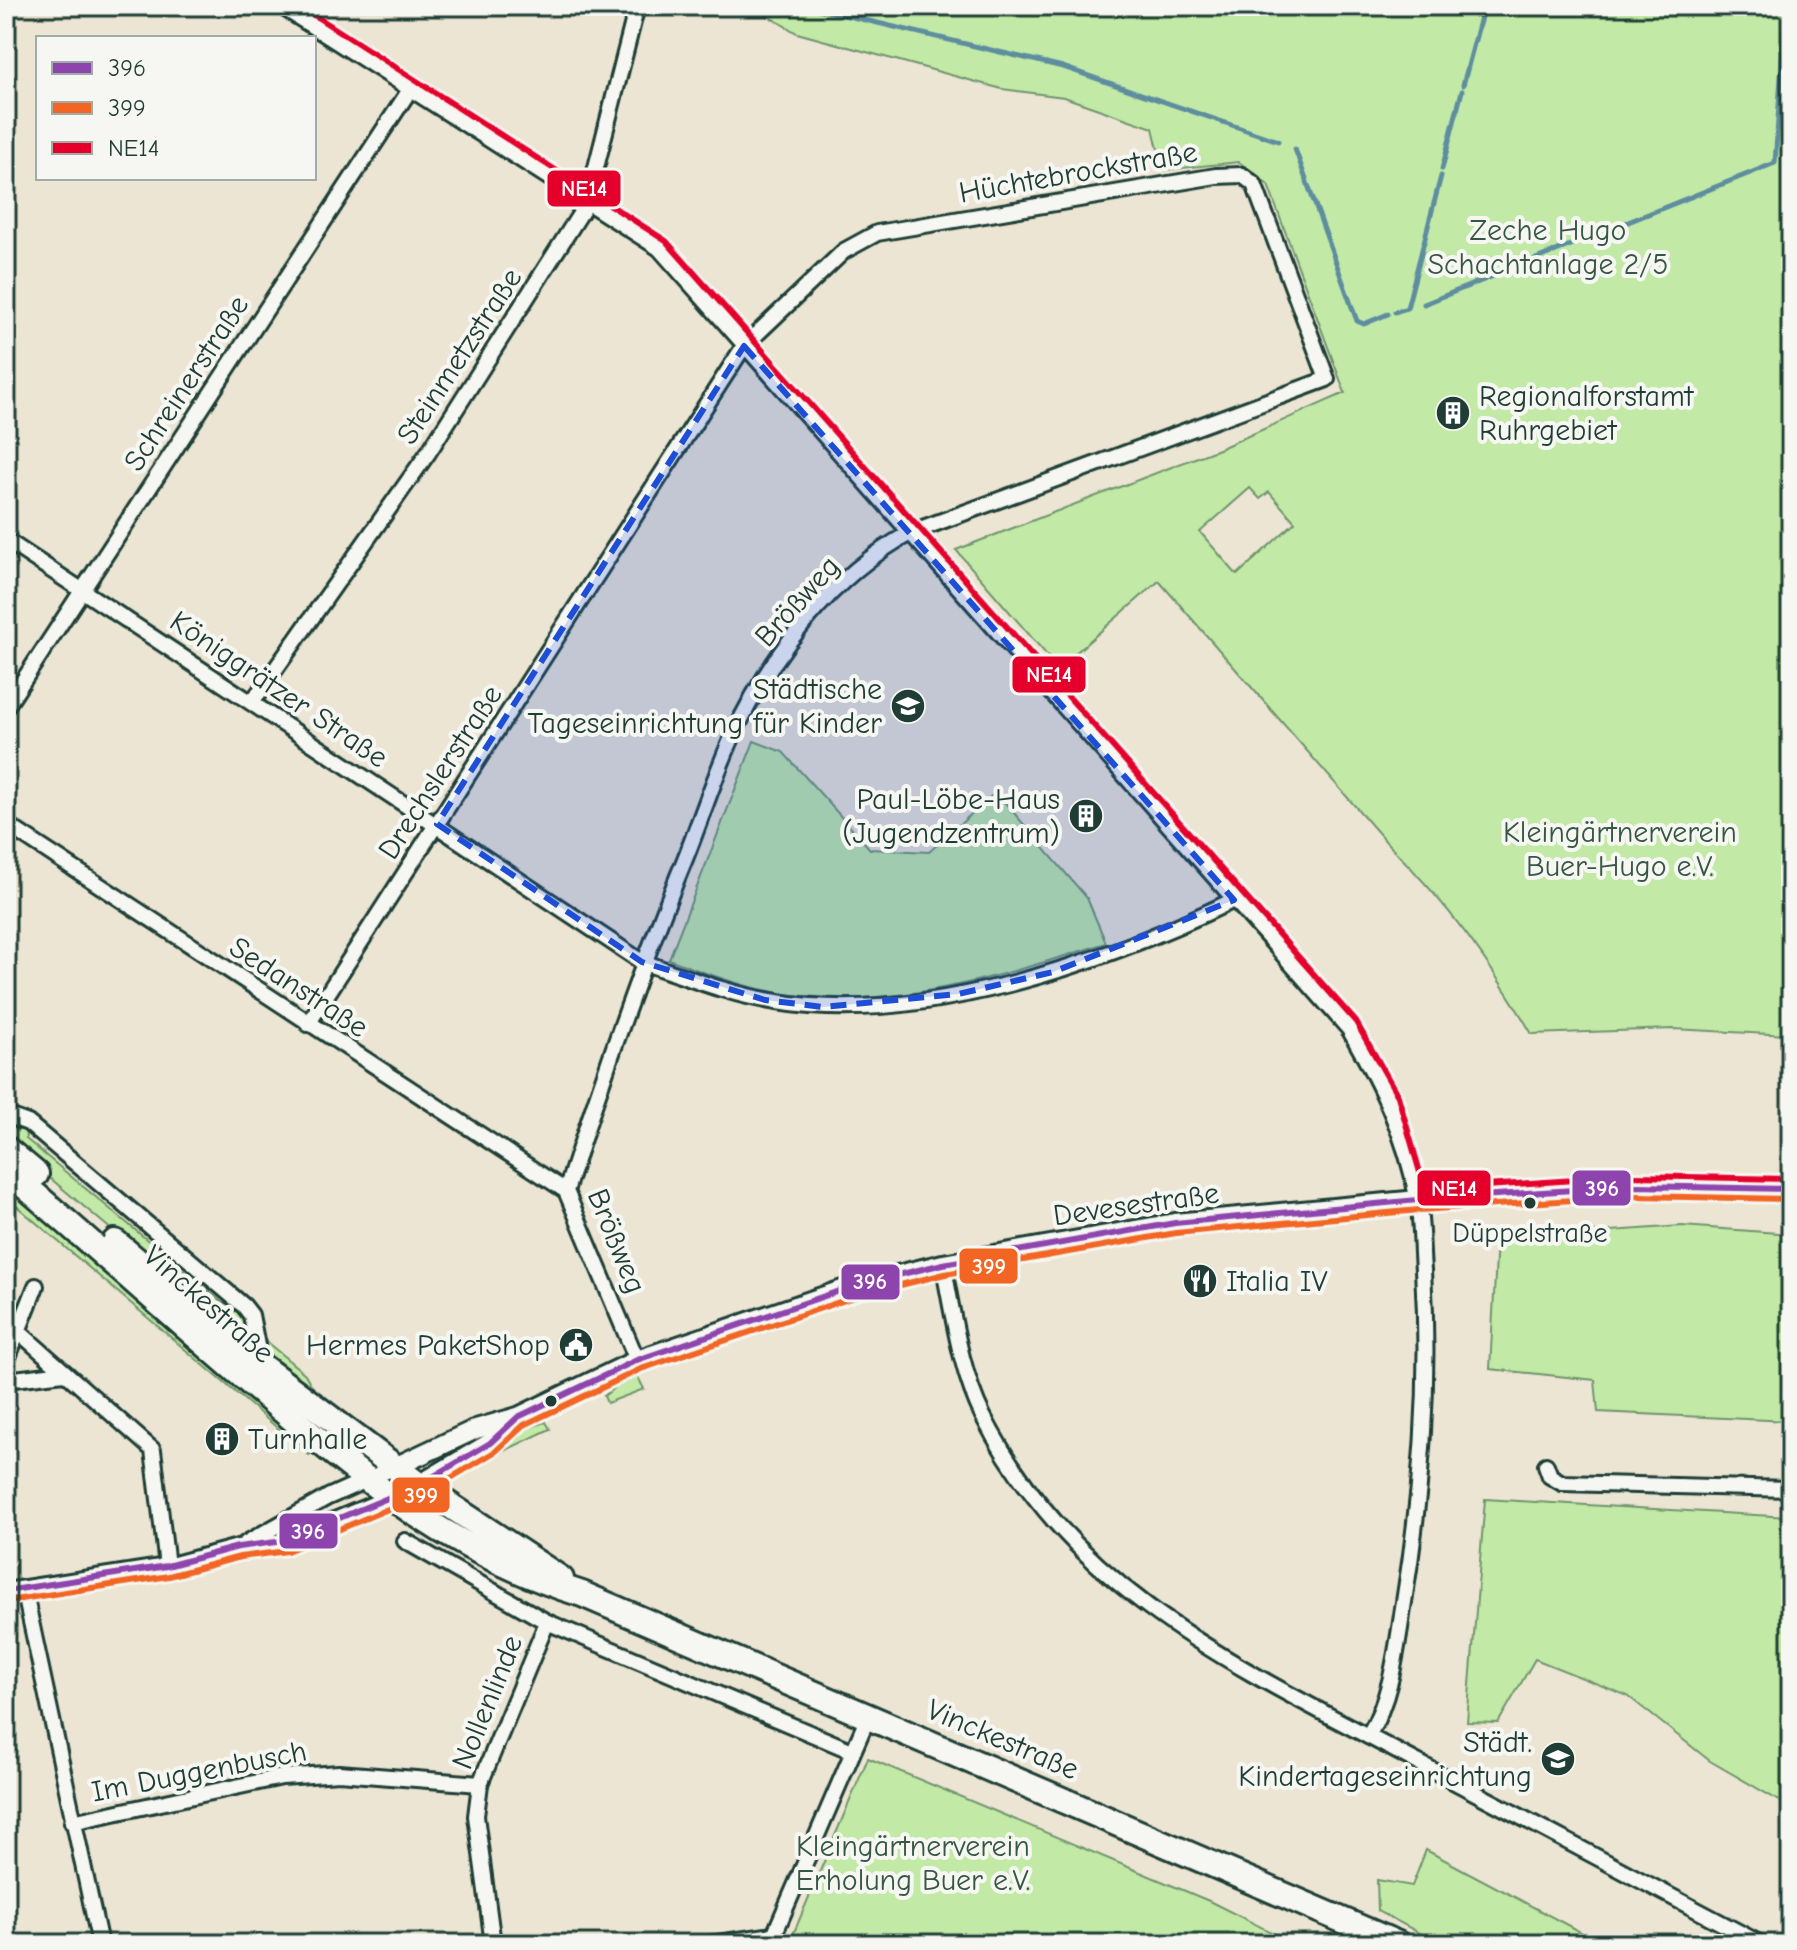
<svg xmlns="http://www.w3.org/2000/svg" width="1797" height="1950" font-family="'Comic Neue',sans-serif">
<rect width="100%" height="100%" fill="#ece5d3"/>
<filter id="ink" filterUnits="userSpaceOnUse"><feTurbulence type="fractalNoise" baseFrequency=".0125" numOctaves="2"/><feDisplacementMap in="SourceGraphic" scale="16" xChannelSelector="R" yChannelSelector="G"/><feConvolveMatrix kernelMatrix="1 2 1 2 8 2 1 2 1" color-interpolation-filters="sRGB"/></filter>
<g filter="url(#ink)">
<g fill="#c2eaa6" stroke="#70946d" stroke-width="2" fill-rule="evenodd">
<path d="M751 6H1791V1035L1673 1029 1532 1034C1489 961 1448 904 1388 844L1159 581 1058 668 956 550 1221 448 1345 393 1268 185 1239 162 1163 170 1153 128 1064 97 1002 89 797 33ZM1250 488 1260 499 1269 492 1295 522 1237 575 1200 532Z"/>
<path d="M754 741 783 752 870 849 929 852 996 792 1087 898 1106 943C1016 972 917 1003 821 998 768 995 718 979 669 959Z"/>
<path d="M6 1122 25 1129 26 1139 223 1303C242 1304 247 1332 252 1348L6 1141Z"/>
<path d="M6 1181C108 1271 208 1365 312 1453L309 1455 6 1197Z"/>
<polygon points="1682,1226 1791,1234 1791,1421 1598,1412 1595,1380 1490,1369 1497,1239"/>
<polygon points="263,1339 305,1374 317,1395 268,1360"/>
<polygon points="635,1371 644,1389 607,1403 604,1396"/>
<polygon points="546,1422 550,1429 485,1460 481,1456 519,1431"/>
<polygon points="1485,1499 1791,1517 1788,1806 1710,1761 1628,1696 1535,1659 1498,1723 1467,1722"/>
<polygon points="868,1758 1209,1901 1295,1944 789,1944"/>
<polygon points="1426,1850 1603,1944 1440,1944 1378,1911 1377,1880 1412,1886"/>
</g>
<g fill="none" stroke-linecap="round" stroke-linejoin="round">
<g stroke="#5d8d9f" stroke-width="5">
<polyline points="806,6 1063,67 1278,141"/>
<polyline points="1482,10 1483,6"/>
<polyline points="1463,85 1481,17"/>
<polyline points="1295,149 1357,321 1364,324 1388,314"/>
<polyline points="1442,169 1462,91"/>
<polyline points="1424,304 1775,163 1786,6"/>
<polyline points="1395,312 1407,308 1441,176"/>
</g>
<g stroke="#1f3d34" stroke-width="20">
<g id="minor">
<path d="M281 6 659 248 1349 1029C1380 1083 1406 1135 1417 1197 1422 1220 1421 1246 1423 1270 1430 1381 1422 1492 1404 1602 1397 1646 1392 1698 1368 1736"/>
<path d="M6 540 642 962C686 977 731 995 777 1002 922 1026 1104 963 1234 900"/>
<polyline points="253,701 428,453 587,203 637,6"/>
<polyline points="6,707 411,88"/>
<polyline points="6,824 566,1191"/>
<path d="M308 1024 744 346 844 251 877 233 1216 176 1242 175 1254 184 1327 379 912 532C832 574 768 658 731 740 714 778 701 819 685 859 640 968 602 1079 566 1191L637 1360"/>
<polyline points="6,1115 28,1123 244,1306 251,1315 261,1366"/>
<path d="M943 1264C953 1313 960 1370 983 1416 1076 1598 1249 1672 1419 1763 1533 1823 1647 1884 1761 1944"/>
<polyline points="18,1331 153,1450 167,1566"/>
<polyline points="6,1362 36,1286"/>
<polyline points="6,1380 64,1373"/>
<polyline points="1546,1465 1550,1476 1562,1483 1791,1489"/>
<polyline points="405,1541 547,1622 852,1751"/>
<polyline points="246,1543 328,1497 395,1467"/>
<polyline points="24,1589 100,1944"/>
<polyline points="6,1591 167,1566 238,1547 284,1541 395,1495"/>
<polyline points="72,1822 282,1777 339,1773 480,1784"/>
<polyline points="493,1944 476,1816 480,1784 547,1622"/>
<polyline points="710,1944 774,1935"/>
<polyline points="775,1944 774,1935 868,1717"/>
</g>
</g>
<g stroke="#1f3d34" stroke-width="24">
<g id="tertiary">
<polyline points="395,1467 476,1429 518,1417 637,1360 857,1285 943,1264 1175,1223 1418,1200 1636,1186 1791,1189"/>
<polyline points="419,1485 490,1443 513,1422"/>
</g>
</g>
<g stroke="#1f3d34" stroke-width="30">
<g id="primary">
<polyline points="6,1149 36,1174"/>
<path d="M6 1170C94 1244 179 1323 267 1397 366 1482 455 1555 582 1594L1398 1944"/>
<polyline points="115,1242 261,1366 419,1485 561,1579"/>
</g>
</g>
<use href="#minor" stroke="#f6f6f2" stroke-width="14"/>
<use href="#tertiary" stroke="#f6f6f2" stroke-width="18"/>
<use href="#primary" stroke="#f6f6f2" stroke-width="24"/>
<g stroke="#f6f6f2" stroke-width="12">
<polyline id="bus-1" points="6,1591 167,1566 238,1547 284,1541 419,1485 490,1443 518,1417 637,1360 857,1285 943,1264 1175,1223 1418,1200 1636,1186 1791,1189"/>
</g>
<g stroke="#f6f6f2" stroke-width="12">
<polyline id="bus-2" points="8,1601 169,1576 240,1557 287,1551 424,1494 496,1451 524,1425 641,1369 860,1295 945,1274 1176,1233 1419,1210 1636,1196 1791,1199"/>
</g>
<g stroke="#f6f6f2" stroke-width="12">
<polyline id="bus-3" points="300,6 666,241 1356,1022 1398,1096 1425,1190 1635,1176 1791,1179"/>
</g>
<use href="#bus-1" stroke="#8e44ad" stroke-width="6"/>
<use href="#bus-2" stroke="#f26522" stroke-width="6"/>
<use href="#bus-3" stroke="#e4002b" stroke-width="6"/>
</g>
</g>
<path fill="#1d4ed8" fill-opacity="0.2" stroke="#1d4ed8" stroke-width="6" stroke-dasharray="16 10" stroke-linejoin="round" d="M744 346 1234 900 1053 972 958 994 823 1007 765 1000 642 962 437 824Z"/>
<defs>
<g id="building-disc" transform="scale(1.8)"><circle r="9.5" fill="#1f3d34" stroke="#f6f6f2"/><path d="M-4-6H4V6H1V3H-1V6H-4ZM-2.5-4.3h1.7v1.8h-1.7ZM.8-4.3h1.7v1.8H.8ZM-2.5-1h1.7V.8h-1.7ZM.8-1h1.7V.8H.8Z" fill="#fff"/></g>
<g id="school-disc" transform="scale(1.8)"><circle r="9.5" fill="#1f3d34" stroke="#f6f6f2"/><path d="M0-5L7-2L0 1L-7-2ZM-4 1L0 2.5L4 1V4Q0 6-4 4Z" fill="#fff"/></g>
<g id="restaurant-disc" transform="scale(1.8)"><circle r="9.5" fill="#1f3d34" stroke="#f6f6f2"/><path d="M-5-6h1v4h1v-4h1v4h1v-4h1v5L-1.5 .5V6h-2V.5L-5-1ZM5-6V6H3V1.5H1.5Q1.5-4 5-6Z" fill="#fff"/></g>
<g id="civic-disc" transform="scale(1.8)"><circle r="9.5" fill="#1f3d34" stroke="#f6f6f2"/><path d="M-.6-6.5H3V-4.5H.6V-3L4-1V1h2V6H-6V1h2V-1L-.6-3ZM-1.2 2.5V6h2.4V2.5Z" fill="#fff"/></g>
</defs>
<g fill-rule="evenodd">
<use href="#building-disc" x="1453" y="413"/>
<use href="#school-disc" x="908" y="706"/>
<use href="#building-disc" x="1086" y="816"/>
<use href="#restaurant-disc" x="1200" y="1281"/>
<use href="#civic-disc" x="576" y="1345"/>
<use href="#building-disc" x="222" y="1439"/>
<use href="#school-disc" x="1558" y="1759"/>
</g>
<g fill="#1f3d34" stroke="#f6f6f2" stroke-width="3">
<circle cx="1530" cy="1203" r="7"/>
<circle cx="551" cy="1401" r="7"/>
</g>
<g text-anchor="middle" stroke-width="8" stroke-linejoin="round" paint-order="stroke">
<g font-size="28" fill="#1f3d34" stroke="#f6f6f2">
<text x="1530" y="1242">Düppelstraße</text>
</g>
<g font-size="30" fill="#1f3d34" stroke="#f6f6f2">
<text transform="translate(1078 172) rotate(-10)" y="10">Hüchtebrockstraße</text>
<text transform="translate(459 356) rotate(-57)" y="10">Steinmetzstraße</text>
<text transform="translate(186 383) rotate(-57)" y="10">Schreinerstraße</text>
<text transform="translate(797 601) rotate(-48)" y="10">Brößweg</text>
<text transform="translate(279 689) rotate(34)" y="10">Königgrätzer Straße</text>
<text transform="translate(440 772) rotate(-57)" y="10">Drechslerstraße</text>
<text transform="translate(299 987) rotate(33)" y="10">Sedanstraße</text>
<text transform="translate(1136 1204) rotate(-8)" y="10">Devesestraße</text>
<text transform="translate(617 1241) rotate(68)" y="10">Brößweg</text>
<text transform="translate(209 1304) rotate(41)" y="10">Vinckestraße</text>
<text transform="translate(487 1702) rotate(-68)" y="10">Nollenlinde</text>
<text transform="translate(1003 1739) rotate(23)" y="10">Vinckestraße</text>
<text transform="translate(199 1771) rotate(-11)" y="10">Im Duggenbusch</text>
</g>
<g font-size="30" fill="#375745" stroke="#f6f6f2">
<text x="1548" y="240">Zeche Hugo<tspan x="1548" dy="34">Schachtanlage 2/5</tspan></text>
<text x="1620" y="842">Kleingärtnerverein<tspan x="1620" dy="34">Buer-Hugo e.V.</tspan></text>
<text x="913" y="1856">Kleingärtnerverein<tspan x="913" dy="34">Erholung Buer e.V.</tspan></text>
</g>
<g font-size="30" fill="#1f3d34" stroke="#f6f6f2" text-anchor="end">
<text x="1479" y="406" text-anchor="start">Regionalforstamt<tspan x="1479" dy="34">Ruhrgebiet</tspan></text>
<text x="882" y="699">Städtische<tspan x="882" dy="34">Tageseinrichtung für Kinder</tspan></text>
<text x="1060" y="809">Paul-Löbe-Haus<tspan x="1060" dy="34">(Jugendzentrum)</tspan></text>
<text x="1226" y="1291" text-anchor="start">Italia IV</text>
<text x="550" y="1355">Hermes PaketShop</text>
<text x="248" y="1449" text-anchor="start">Turnhalle</text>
<text x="1532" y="1752">Städt.<tspan x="1532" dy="34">Kindertageseinrichtung</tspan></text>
</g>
</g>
<g stroke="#f6f6f2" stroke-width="3">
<rect x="546" y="169" width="76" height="39" rx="8" fill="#e4002b"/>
<rect x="1011" y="655" width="76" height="39" rx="8" fill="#e4002b"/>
<rect x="1416" y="1169" width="76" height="38" rx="8" fill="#e4002b"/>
<rect x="1571" y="1169" width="61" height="38" rx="8" fill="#8e44ad"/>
<rect x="958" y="1247" width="61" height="38" rx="8" fill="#f26522"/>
<rect x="840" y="1263" width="61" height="38" rx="8" fill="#8e44ad"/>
<rect x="391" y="1476" width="60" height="38" rx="8" fill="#f26522"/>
<rect x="278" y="1512" width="61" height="38" rx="8" fill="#8e44ad"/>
</g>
<g font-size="22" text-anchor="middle" font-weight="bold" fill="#fff">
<text x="584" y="196">NE14</text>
<text x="1049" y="682">NE14</text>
<text x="1454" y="1196">NE14</text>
<text x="1602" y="1196">396</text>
<text x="989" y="1274">399</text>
<text x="870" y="1289">396</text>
<text x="421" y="1503">399</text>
<text x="308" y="1539">396</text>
</g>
<rect width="1797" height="1950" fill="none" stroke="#f6f6f2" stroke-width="32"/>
<rect x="16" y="16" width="1765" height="1918" fill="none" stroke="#1f3d34" stroke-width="3" filter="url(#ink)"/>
<rect x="36" y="36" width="280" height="144" fill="#f6f6f2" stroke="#a0aca6" stroke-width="2"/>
<rect x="52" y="62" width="40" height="12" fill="#8e44ad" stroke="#a0aca6" stroke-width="2"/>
<text x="108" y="76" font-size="24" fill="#1f3d34">396</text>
<rect x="52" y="102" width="40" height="12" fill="#f26522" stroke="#a0aca6" stroke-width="2"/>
<text x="108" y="116" font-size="24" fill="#1f3d34">399</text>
<rect x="52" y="142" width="40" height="12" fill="#e4002b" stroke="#a0aca6" stroke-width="2"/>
<text x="108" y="156" font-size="24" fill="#1f3d34">NE14</text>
</svg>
